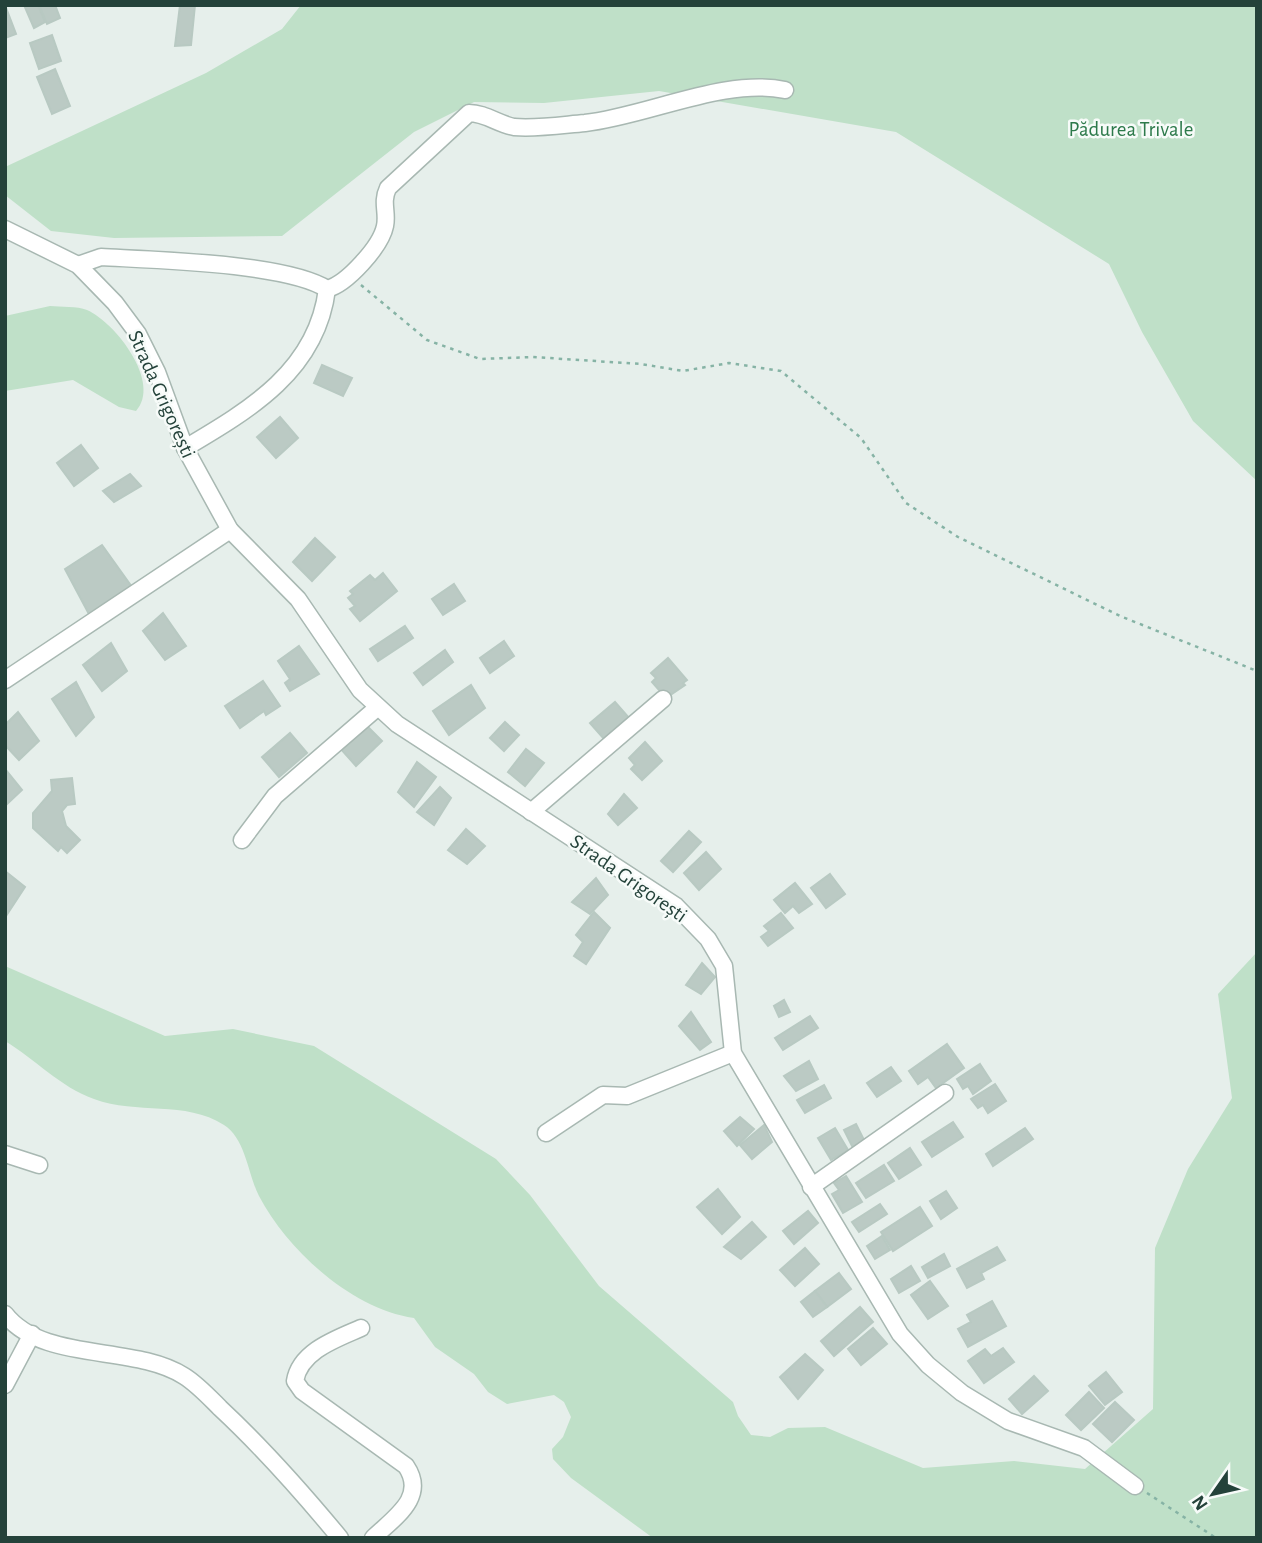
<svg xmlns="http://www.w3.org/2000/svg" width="1262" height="1543" font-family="'Alegreya Sans',sans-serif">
<rect width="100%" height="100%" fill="#e6efeb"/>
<g fill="#bfe0c8">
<polygon points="301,5 1257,5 1257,481 1193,421 1142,332 1109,264 896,132 659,91 544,103 474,102 414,132 282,236 114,238 51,231 5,195 5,167 206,73 282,29"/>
<path d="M50 306C61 307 77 306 87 310 116 323 162 383 136 411L119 407 73 380 5 391V316Z"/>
<path d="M1257 952V1538H653L571 1478 553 1459 552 1449 563 1437 571 1417 564 1402 554 1395 507 1404 488 1392 474 1374 435 1347 414 1318C352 1309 288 1251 259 1196 248 1175 246 1139 224 1125 185 1100 137 1115 94 1099 60 1087 35 1059 5 1041V966L165 1036 233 1029 314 1046 496 1159 530 1195 599 1286 733 1402 738 1416 751 1435 770 1437 788 1428 825 1427 923 1468 1014 1461 1085 1469 1153 1409 1155 1248 1188 1169 1232 1098 1218 994Z"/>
</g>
<g fill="#bbcac4" stroke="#b8c9c2" stroke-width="2">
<polygon points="5,5 16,34 5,38"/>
<polygon points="24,5 38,5 45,22 34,28"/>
<polygon points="39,5 55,5 60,18 47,24"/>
<polygon points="180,5 195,5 191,45 175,46"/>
<polygon points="52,35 61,61 39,69 30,43"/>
<polygon points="55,69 70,106 52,114 37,77"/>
<polygon points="322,365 352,378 343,396 314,383"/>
<polygon points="280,417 298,438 276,458 257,437"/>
<polygon points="81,445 98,468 74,486 57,463"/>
<polygon points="130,474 141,486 114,502 103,491"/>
<polygon points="315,538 335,557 312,581 293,562"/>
<polygon points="102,545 132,587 90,616 65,569"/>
<polygon points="383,573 397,591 360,621 350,609 355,606 348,598 353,594 350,591 370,575 375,580"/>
<polygon points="454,584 465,601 443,615 432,599"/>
<polygon points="163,613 186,646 165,660 143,631"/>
<polygon points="405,626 413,638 378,661 370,649"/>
<polygon points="504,641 514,656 490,673 480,658"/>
<polygon points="111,643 127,671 102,691 83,665"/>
<polygon points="299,646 319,674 290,691 285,683 290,679 278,661"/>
<polygon points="445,650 453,662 423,685 414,673"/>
<polygon points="668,658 687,680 683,683 685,685 666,698 652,682 656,678 651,673"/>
<polygon points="263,681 280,706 266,715 264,711 240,728 225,706"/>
<polygon points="76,682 94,717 76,736 52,699"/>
<polygon points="471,685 485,708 449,735 433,711"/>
<polygon points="615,702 629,718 605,740 590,723"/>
<polygon points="18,712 39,741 19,760 5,745 5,725"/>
<polygon points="505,722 519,735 504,751 490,738"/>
<polygon points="365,724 382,741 356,766 340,748"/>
<polygon points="290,733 307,753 279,777 262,757"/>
<polygon points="645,742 662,761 642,780 631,769 635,765 629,758"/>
<polygon points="526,749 544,763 525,786 508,772"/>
<polygon points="417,762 436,777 414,807 398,792"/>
<polygon points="5,769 22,790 5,806"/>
<polygon points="72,778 75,804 67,805 62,811 66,826 80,840 67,853 61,847 58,851 33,828 33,813 52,791 51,780"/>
<polygon points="440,787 451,798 434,825 417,812"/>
<polygon points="624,794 637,808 618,825 608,814"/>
<polygon points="466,829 485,846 467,864 448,850"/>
<polygon points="689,831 701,842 673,872 661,861"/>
<polygon points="706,852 721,869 699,890 684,873"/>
<polygon points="5,871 25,887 6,916 5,916"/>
<polygon points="830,874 845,894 826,908 811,888"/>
<polygon points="596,878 608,895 590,914 572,902"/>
<polygon points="795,883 812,904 799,913 793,906 785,913 774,900"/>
<polygon points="594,912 610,928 586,964 574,956 583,942 576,935"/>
<polygon points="781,913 793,928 768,946 761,937 769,931 764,926"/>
<polygon points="702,963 715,977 701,994 686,985"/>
<polygon points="784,1000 790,1012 779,1017 774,1006"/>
<polygon points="691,1012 711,1042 700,1050 679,1026"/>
<polygon points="810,1016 818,1028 783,1050 775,1038"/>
<polygon points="947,1044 964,1068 936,1088 928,1077 918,1084 909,1071"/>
<polygon points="809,1061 818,1079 796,1091 784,1076"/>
<polygon points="980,1064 991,1081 973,1094 968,1086 963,1089 957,1079"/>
<polygon points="891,1067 901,1081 877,1097 867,1083"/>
<polygon points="995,1084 1006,1101 988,1113 983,1105 978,1108 971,1099"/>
<polygon points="824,1085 831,1098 805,1113 797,1100"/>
<polygon points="740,1117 754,1129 737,1146 724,1131"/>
<polygon points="953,1122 963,1137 932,1157 922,1142"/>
<polygon points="856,1124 865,1142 853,1148 844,1130"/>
<polygon points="764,1125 772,1142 752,1159 740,1145"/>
<polygon points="835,1128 848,1150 831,1160 818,1138"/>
<polygon points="1025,1128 1033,1139 993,1166 986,1154"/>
<polygon points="910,1148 921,1165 899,1179 888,1163"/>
<polygon points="884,1165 894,1181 866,1198 856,1183"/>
<polygon points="846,1176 862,1202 843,1213 832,1194 839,1190 834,1183"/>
<polygon points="718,1189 740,1217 722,1234 697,1207"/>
<polygon points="946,1191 957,1208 941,1219 930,1201"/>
<polygon points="880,1204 887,1214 859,1232 852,1222"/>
<polygon points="920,1207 932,1226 893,1251 881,1232"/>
<polygon points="808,1211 818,1223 794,1244 783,1231"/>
<polygon points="752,1222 766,1237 741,1259 724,1247"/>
<polygon points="882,1236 890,1250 875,1259 867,1246"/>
<polygon points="997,1247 1005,1260 981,1273 984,1279 967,1288 957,1269"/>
<polygon points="805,1248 819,1264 795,1286 780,1270"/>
<polygon points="944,1254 950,1266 928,1278 922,1267"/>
<polygon points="911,1266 920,1281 899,1293 891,1279"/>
<polygon points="839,1273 851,1289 827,1307 815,1291"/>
<polygon points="930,1281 948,1306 928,1319 911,1295"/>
<polygon points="815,1291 827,1307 813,1317 801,1302"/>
<polygon points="992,1301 1006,1326 968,1347 958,1329 971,1322 967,1315"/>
<polygon points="860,1307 873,1322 834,1356 821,1341"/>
<polygon points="873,1328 887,1344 861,1365 848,1349"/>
<polygon points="1003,1348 1014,1362 984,1383 968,1361 985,1349 991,1356"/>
<polygon points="805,1354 823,1370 798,1399 780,1377"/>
<polygon points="1106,1372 1122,1392 1105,1405 1089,1386"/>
<polygon points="1034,1376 1048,1391 1022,1414 1009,1399"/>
<polygon points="1089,1392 1104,1408 1081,1430 1066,1415"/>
<polygon points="1115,1402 1134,1420 1112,1442 1093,1424"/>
</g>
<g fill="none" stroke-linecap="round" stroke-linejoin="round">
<g stroke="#a8b8b2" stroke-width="19">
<g id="minor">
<polyline points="5,229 78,265 115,303 138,334 157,372 185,448 230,530 298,599 360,690 397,724 676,906 708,939 724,966 733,1053 900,1334 928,1365 962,1393 1008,1421 1084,1448 1135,1486"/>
<path d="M78 265 101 257C154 260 286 263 327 289 347 284 381 246 385 226 388 212 381 203 388 188L469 113C485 113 498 124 514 127 537 129 562 125 585 123 647 116 726 77 785 90"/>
<path d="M185 448C251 409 317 370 327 289"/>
<polyline points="5,680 230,530"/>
<polyline points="531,812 663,699"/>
<polyline points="242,840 275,796 378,707"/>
<polyline points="546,1133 603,1095 627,1096 733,1053"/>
<polyline points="5,1154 39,1165"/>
<polyline points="811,1187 945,1093"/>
<path d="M5 1314C43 1363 134 1344 184 1376 197 1384 209 1397 220 1408 263 1448 302 1492 340 1538"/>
<path d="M361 1328C336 1339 300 1351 295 1381L302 1391 406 1466C427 1497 395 1517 373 1538"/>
<polyline points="5,1385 32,1334"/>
</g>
</g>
<g stroke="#86b3a5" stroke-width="2.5" stroke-dasharray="3.5 5" stroke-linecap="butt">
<polyline points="361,285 427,340 480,359 533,357 641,364 683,371 729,363 781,371 861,438 906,503 958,537 1120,616 1257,671"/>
<polyline points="1147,1493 1216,1538"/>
</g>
<use href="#minor" stroke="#fff" stroke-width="16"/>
</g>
<g text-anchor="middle" stroke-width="5" stroke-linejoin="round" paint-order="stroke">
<g font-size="21" fill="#2d7a4b" stroke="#f7fbf9">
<text x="1131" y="136">Pădurea Trivale</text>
</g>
<g font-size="21" fill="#24423a" stroke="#f7fbf9">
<text transform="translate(162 394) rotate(66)" y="7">Strada Grigorești</text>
<text transform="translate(629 878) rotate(35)" y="7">Strada Grigorești</text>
</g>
</g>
<rect width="1262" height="1543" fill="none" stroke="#24423a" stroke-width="14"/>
<g transform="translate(1213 1494) rotate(236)" stroke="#f7fbf9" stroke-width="5" paint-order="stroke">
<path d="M0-5L12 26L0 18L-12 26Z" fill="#24423a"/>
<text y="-10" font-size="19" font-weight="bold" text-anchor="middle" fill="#24423a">N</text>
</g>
</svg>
